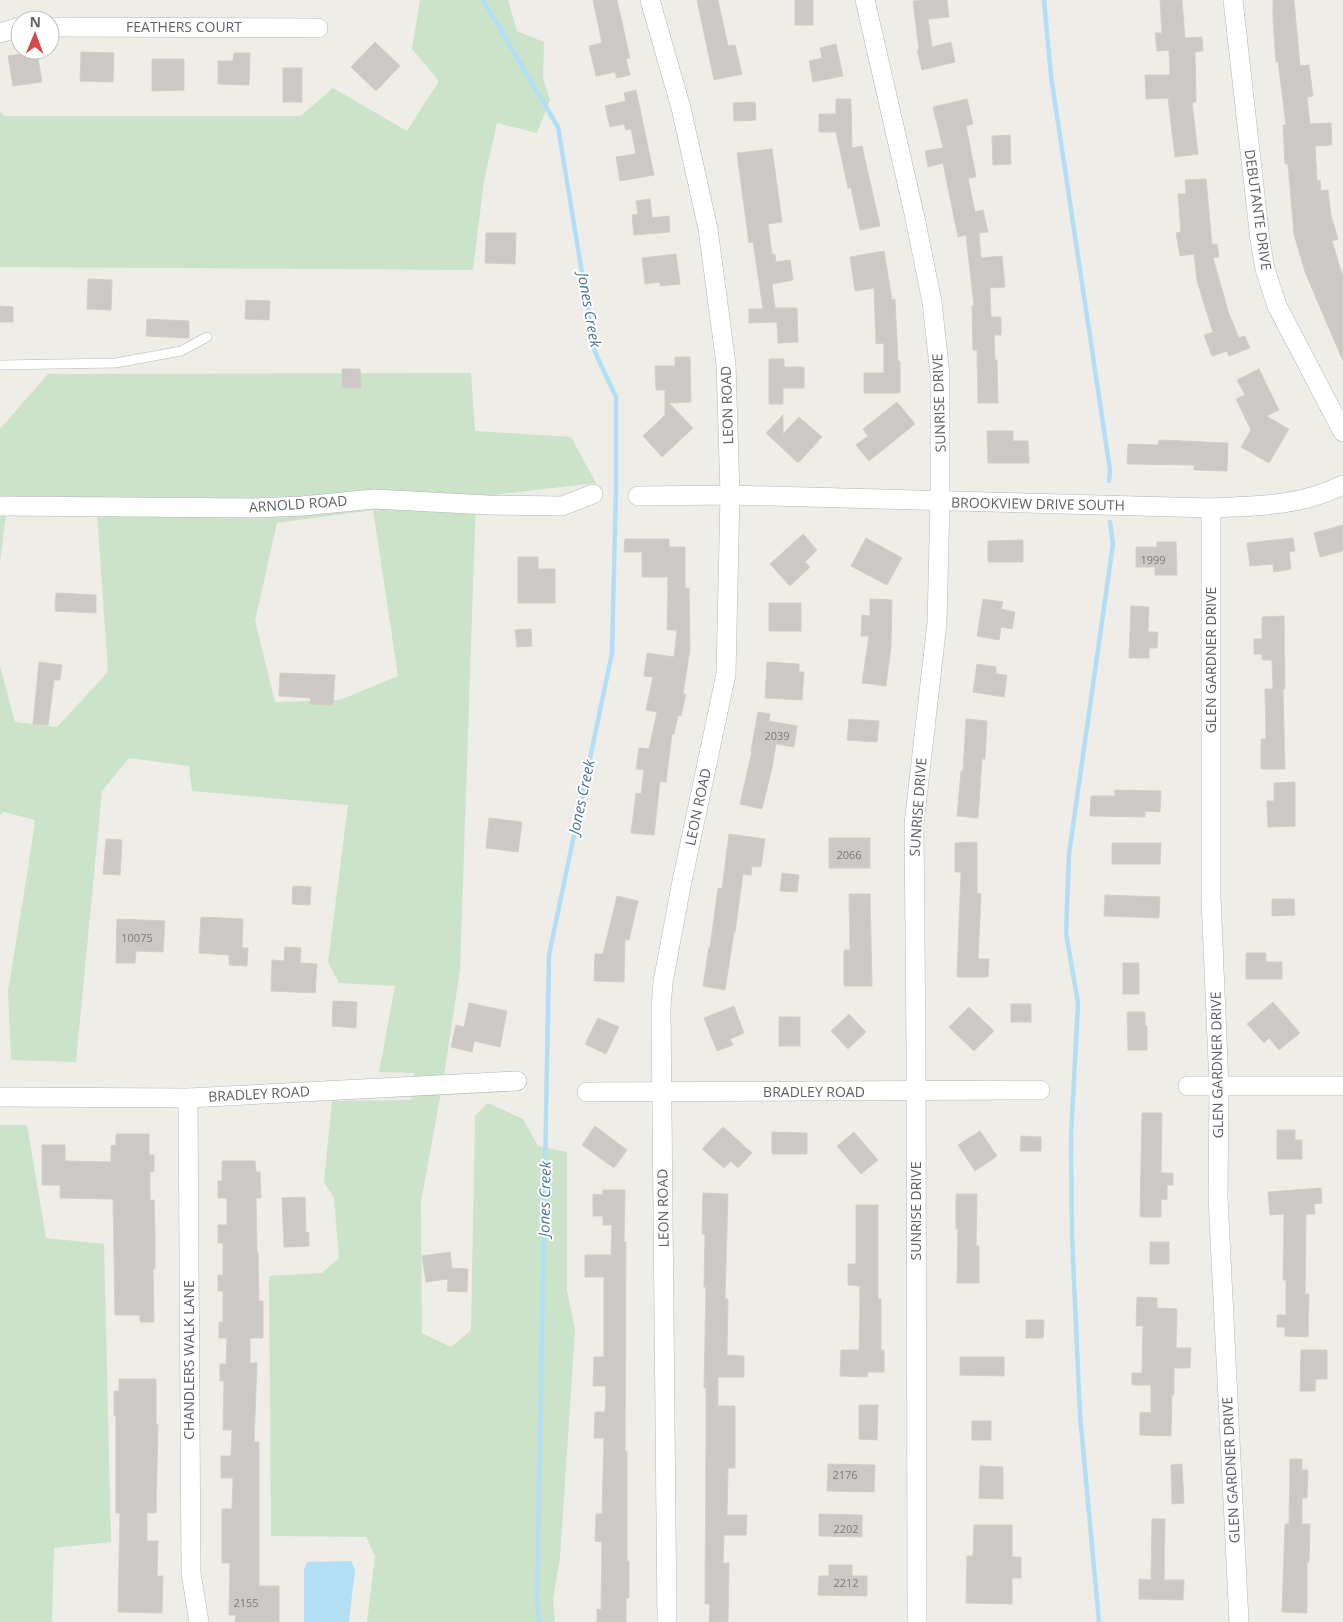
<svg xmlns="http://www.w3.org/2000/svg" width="1343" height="1622" font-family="'Open Sans',sans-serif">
<rect width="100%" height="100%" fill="#efede8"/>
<g fill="#cbe3c8" fill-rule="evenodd">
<polygon points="420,0 508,0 517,31 544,42 543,78 550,100 537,133 497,123 484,181 473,270 0,267 0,112 5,116 301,116 333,88 407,131 439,81 412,49"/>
<path d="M471 373 475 431 571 437 596 483 476 497 460 970 445 1070 421 1202 422 1333 451 1347 471 1330 475 1116 488 1103 523 1119 538 1146 567 1152V1290L575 1330 560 1558 553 1599 555 1622H367L375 1556 366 1537 271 1536 269 1276 322 1273 339 1258 334 1198 324 1182 332 1101 411 1100 414 1073 379 1072 395 986 339 983 328 962 348 805 192 791 189 766 129 758 102 791 76 1062 11 1060 8 991 28 868 35 820 4 812 0 815V666L15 722 57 727 108 672 97 513 6 514 0 563V429L48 374ZM373 510 398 676 340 700 275 702 255 621 277 523Z"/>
<polygon points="0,1125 27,1125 46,1238 104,1244 111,1542 54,1548 52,1622 0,1622"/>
</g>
<polygon fill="#b3dff5" points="351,1561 355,1569 349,1622 304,1622 304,1570 307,1562"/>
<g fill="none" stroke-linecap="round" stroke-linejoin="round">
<g stroke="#b3dff5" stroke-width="4.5">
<polyline points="483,0 558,127 595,352 616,397 616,488 612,653 549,955 537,1599 539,1622"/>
<polyline points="1044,0 1051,76 1110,470 1109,481"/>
<polyline points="1099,1622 1080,1415 1072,1236 1071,1138 1078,1003 1066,933 1069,854 1113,544 1110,522"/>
</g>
</g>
<g fill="#cbc8c5" stroke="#d4cec7">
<polygon points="593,0 617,0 630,58 626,59 630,75 617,78 615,72 596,76 589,46 602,43"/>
<polygon points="697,0 718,0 728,46 735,45 742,74 714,80"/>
<rect x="795" y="0" width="18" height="25"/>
<polygon points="922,0 947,0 949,17 928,19 932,47 951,42 955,62 922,70 917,50 919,50 913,1"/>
<polygon points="1160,0 1182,0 1185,38 1202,37 1203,51 1195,52 1196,102 1192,102 1198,154 1175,157 1168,98 1146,99 1145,75 1170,75 1169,50 1157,51 1155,33 1162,33"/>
<polygon points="1273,0 1294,0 1300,66 1309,65 1313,96 1307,97 1310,124 1331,123 1332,145 1315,146 1317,181 1320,180 1321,191 1328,190 1331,216 1338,239 1332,241 1343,277 1343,361 1305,272 1294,234 1288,164 1285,164 1283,125 1286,125 1278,61 1276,62 1273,21"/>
<polygon points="375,42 400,66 376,91 351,67"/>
<polygon points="836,44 843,76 813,82 809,61 822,58 820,48"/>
<polygon points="37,52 42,82 13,86 8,56"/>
<polygon points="81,52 114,53 113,82 80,81"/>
<polygon points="234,53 250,53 249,85 218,84 218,61 233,61"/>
<polygon points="152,59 184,59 184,90 152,91"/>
<rect x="283" y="68" width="19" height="34"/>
<polygon points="636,90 654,175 620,181 616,157 636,154 631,129 626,130 624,124 610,127 605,106 626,101 624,93"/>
<polygon points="836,99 851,99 852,148 862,146 880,226 860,230 851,188 848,188 836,132 819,132 819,114 836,114"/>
<polygon points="967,99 973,124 966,126 976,177 968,178 975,212 983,210 988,232 979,233 981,258 1002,256 1005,287 990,288 991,317 1001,317 1001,335 994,335 995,360 997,360 998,403 978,403 977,350 973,350 972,306 974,306 966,235 958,237 943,163 928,167 925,151 943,148 933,107"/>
<polygon points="755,102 756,120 734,121 733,103"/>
<polygon points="1010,135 1011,164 993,165 992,136"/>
<polygon points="772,149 782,222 768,224 772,254 775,254 776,262 790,260 793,280 772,284 775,308 797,308 798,342 778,343 777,322 749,323 749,309 763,309 753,242 749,243 737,153"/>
<polygon points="1206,179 1212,245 1217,244 1219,257 1213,258 1229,314 1239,338 1245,336 1250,348 1229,356 1227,351 1212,356 1204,335 1213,332 1197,281 1194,254 1180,256 1176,233 1181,232 1178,194 1186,194 1185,180"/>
<polygon points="650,199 652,218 669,216 670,232 634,235 632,215 638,214 636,201"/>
<polygon points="486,233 516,233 515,264 485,263"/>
<polygon points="884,251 892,300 895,299 898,361 900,361 900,393 864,393 864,373 884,373 884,343 876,344 874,288 855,291 850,257"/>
<polygon points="676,254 680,284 660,286 660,282 645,284 642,258"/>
<polygon points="88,279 112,280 111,310 87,309"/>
<polygon points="246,300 270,301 269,320 245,319"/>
<polygon points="0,306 13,307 13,322 0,322"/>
<polygon points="147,319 189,321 189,338 146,336"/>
<polygon points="675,357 690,357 691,402 669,403 693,428 662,457 643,436 665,415 665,390 656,390 655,366 675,366"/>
<polygon points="769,359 784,359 784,367 804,367 804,388 783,388 783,404 769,404"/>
<polygon points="342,369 360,369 361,388 342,388"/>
<polygon points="1259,369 1279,410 1266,416 1289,429 1269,463 1241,447 1251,430 1236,399 1245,395 1237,380"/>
<polygon points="897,402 915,424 869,461 856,445 868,436 863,429"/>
<polygon points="783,415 783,434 799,417 822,437 798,463 766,433"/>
<polygon points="987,431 1013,431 1013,441 1028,441 1029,463 988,463"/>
<polygon points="1159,440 1228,443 1227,471 1194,470 1194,465 1127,464 1128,444 1158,445"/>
<polygon points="1343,525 1343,551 1320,557 1314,533"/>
<polygon points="803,534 817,550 805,562 810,567 790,586 770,564"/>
<polygon points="866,538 902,558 887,585 851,566"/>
<polygon points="1293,538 1295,551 1289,552 1291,569 1274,572 1273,564 1250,566 1247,543"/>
<polygon points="625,539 669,539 669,547 685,547 685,588 689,588 690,649 683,694 686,694 681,716 678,715 674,734 672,734 666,782 660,781 654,835 631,833 636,793 641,794 644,770 636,769 639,748 649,749 657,712 646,710 653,677 644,676 647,653 674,657 677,630 667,630 668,577 642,577 642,552 624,552"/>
<polygon points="1023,540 1023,562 988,562 988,541"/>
<polygon points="1157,542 1176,542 1177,575 1155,575 1155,567 1136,567 1136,547 1157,547"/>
<polygon points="518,557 538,557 538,569 555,569 555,603 518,603"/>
<polygon points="56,593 96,595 96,613 55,611"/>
<polygon points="870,599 892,600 891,646 886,686 862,683 869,636 861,636 862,615 870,616"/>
<polygon points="983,599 1003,602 1001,609 1015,612 1012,629 1001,627 999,640 977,636"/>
<rect x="769" y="603" width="32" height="28"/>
<polygon points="1131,606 1149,607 1148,632 1158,632 1157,648 1149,648 1149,658 1129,658"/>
<polygon points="1284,616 1285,689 1283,689 1285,769 1261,769 1261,739 1266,739 1265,689 1273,689 1272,660 1262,660 1262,654 1254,654 1254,639 1262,639 1262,617"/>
<polygon points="531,629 532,646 517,647 515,630"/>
<polygon points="39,662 62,665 60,680 54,680 48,725 33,724"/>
<polygon points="767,662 799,664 799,672 804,672 802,700 765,698"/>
<polygon points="977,664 996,667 996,674 1007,675 1004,697 973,692"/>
<polygon points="280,673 335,675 333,705 310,704 311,698 279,696"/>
<polygon points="758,712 770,714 769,721 797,726 794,747 776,744 772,768 762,809 740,804 752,751 751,751"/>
<polygon points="849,719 879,721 877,742 847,740"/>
<polygon points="966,719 987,721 985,759 982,759 978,818 957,816 961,771 963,771"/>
<polygon points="1295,782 1295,826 1268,827 1267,801 1274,801 1274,783"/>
<polygon points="1115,790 1161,791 1160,812 1145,811 1145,817 1090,816 1091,796 1115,796"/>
<polygon points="489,818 522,822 518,852 486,848"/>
<polygon points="729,834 765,839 761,867 752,866 751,875 743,874 735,932 734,932 725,990 703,986 709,947 710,948 718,888 722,889"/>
<rect x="829" y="838" width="41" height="30"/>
<polygon points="106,839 122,840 120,875 103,874"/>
<polygon points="977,842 977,893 981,894 978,959 989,959 988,977 957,977 961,872 955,872 955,843"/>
<polygon points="1112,843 1161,843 1160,864 1112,864"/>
<polygon points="782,873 799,875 797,892 780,891"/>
<polygon points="293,886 311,887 310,905 292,904"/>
<polygon points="849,894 870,894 872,986 844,986 844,950 850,950"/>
<polygon points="1105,895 1160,897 1159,918 1104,916"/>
<polygon points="617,896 638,901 629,940 625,939 624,982 594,981 595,954 603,954"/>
<polygon points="1272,899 1294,899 1295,915 1272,916"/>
<polygon points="201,917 243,919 242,948 248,948 247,966 229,965 229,955 199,953"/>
<polygon points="117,919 165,921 163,952 136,951 135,963 116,963"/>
<polygon points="285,947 301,948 300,963 317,964 315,993 271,991 272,960 284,961"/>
<polygon points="1246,953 1266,953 1266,962 1282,962 1282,979 1246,979"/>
<rect x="1123" y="963" width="16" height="31"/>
<polygon points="333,1001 357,1002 356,1028 332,1026"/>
<polygon points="1273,1002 1300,1033 1279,1050 1269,1038 1264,1043 1247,1024"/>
<polygon points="469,1003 507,1011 500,1047 474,1041 472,1052 451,1047 456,1025 464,1027"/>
<rect x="1011" y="1004" width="20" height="18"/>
<polygon points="734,1006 744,1033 730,1039 733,1045 717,1051 704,1018"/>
<polygon points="969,1007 994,1031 974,1051 949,1027"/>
<polygon points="1127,1012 1145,1012 1145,1026 1147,1026 1147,1050 1128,1050"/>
<polygon points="849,1014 866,1032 848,1049 831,1031"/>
<rect x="779" y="1017" width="21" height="29"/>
<polygon points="598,1018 619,1027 606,1054 585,1044"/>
<polygon points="1142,1113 1162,1113 1161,1173 1173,1173 1173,1185 1167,1185 1167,1200 1161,1199 1161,1217 1140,1217"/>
<polygon points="595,1126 627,1150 614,1168 582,1145"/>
<polygon points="723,1127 752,1153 738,1168 731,1161 724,1168 702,1149"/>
<polygon points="1277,1130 1295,1130 1295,1140 1302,1140 1302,1159 1277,1159"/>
<polygon points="980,1131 997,1156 975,1171 958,1145"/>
<polygon points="772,1132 807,1133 807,1154 772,1154"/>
<polygon points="854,1132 878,1160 861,1174 837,1146"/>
<polygon points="116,1134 149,1134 149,1155 154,1155 154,1172 150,1172 150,1200 154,1200 155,1231 155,1269 153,1269 154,1322 140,1322 140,1315 115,1315 113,1199 60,1198 60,1185 42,1185 42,1145 65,1145 65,1161 111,1162 111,1146 116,1145"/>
<polygon points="1021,1136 1041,1137 1041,1151 1020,1151"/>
<polygon points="222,1161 255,1161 256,1172 260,1172 261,1198 256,1198 257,1253 258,1253 259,1301 263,1301 263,1338 250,1338 250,1363 257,1363 254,1442 259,1442 259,1586 279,1586 279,1622 235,1622 236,1615 229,1615 230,1563 222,1563 222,1509 232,1509 233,1478 221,1478 221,1456 231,1456 232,1430 223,1430 224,1381 220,1381 220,1364 226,1364 227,1338 219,1338 219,1322 223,1322 223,1291 218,1291 218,1275 223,1275 223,1243 218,1243 218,1225 227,1225 227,1198 218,1198 218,1181 222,1181"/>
<polygon points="1321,1188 1322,1203 1314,1204 1315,1214 1306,1214 1305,1294 1309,1294 1308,1337 1285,1336 1285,1327 1277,1327 1277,1315 1286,1315 1286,1280 1283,1280 1284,1214 1270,1215 1268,1192"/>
<polygon points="603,1190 625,1190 624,1242 626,1242 625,1451 627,1451 627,1561 629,1561 629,1598 626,1598 626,1622 597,1622 597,1609 601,1610 602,1542 595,1541 596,1514 602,1514 604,1438 594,1438 595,1412 605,1412 606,1386 593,1386 594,1357 604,1357 604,1277 585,1277 585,1255 611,1255 612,1225 603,1225 603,1216 593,1216 593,1194 603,1195"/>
<polygon points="703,1193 728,1194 725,1299 728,1299 727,1355 744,1356 744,1377 718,1377 718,1406 735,1406 735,1468 728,1468 727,1515 747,1515 746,1535 724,1535 723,1563 729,1563 728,1622 709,1622 710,1604 705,1604 706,1440 706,1388 704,1388 706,1287 704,1287 705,1234 702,1234"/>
<polygon points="956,1194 977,1194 976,1246 979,1246 979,1283 957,1283 958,1229 956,1229"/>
<polygon points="305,1197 306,1233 309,1232 309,1246 284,1247 282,1198"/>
<polygon points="856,1205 878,1205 878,1299 881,1299 881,1350 884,1350 884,1372 868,1372 867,1377 840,1376 841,1350 859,1350 860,1286 848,1285 848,1264 856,1264"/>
<rect x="1150" y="1242" width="19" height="22"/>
<polygon points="450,1252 452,1268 468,1269 467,1292 447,1291 448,1279 426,1282 422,1256"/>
<polygon points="1137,1297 1157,1298 1157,1308 1177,1309 1176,1348 1191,1348 1190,1368 1174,1368 1174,1395 1172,1395 1171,1436 1140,1435 1140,1412 1151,1413 1151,1385 1132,1385 1132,1373 1142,1373 1143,1326 1136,1326"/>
<polygon points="1026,1320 1044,1320 1043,1338 1026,1338"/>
<polygon points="1301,1350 1327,1350 1327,1379 1316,1379 1315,1391 1300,1391"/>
<polygon points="960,1357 1004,1357 1004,1376 960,1375"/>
<polygon points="119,1379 156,1379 156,1424 158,1424 156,1513 147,1513 147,1541 158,1541 157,1576 163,1576 162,1613 118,1612 120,1513 116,1513 116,1416 114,1416 114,1391 119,1391"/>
<polygon points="859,1405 878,1405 877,1440 859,1439"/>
<rect x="972" y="1421" width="19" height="19"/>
<polygon points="1290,1459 1302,1459 1302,1470 1308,1470 1307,1498 1302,1498 1302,1524 1310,1524 1309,1562 1307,1562 1307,1613 1282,1612 1285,1524 1289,1524"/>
<polygon points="828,1464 875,1465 874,1492 827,1491"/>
<polygon points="1182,1464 1184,1503 1172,1504 1171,1465"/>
<polygon points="980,1466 1003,1467 1003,1499 979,1498"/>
<polygon points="819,1514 862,1515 862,1537 819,1536"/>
<polygon points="1152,1519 1165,1519 1164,1580 1184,1580 1183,1600 1139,1599 1139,1579 1151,1580"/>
<polygon points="974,1525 1012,1525 1012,1557 1021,1557 1021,1578 1012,1578 1012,1604 966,1603 967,1556 973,1556"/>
<polygon points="829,1565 852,1565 852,1576 867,1576 867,1596 818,1595 819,1576 829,1576"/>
</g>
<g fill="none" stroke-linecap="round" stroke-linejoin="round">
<g stroke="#b3b5b8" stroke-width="10">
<polyline id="lane" points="0,365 116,363 181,351 207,337"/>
</g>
<g stroke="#b3b5b8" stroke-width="20">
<g id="street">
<polyline points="650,0 681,108 708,229 726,364 730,495 726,674 681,886 663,982 661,1009 667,1622"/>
<polyline points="865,0 915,218 932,302 940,375 940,502 937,623 914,824 916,1047 917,1622"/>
<polyline points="1233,0 1260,240 1265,269 1277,306 1343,432"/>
<polyline points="50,27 318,28"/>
<polyline points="0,33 20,27"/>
<path d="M638 496 730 495 1211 508C1258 506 1300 506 1343 485"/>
<polyline points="0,506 255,508 302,506 374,499 488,505 562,506 593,494"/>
<polyline points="1211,508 1211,898 1219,1086 1218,1197 1239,1622"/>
<polyline points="1188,1086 1343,1086"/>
<polyline points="587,1092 1040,1090"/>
<polyline points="0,1097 188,1098 517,1081"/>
<polyline points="188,1098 191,1573 199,1622"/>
</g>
</g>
<use href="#lane" stroke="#fff" stroke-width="9"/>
<use href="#street" stroke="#fff" stroke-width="19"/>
</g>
<g text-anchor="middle" stroke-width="4" stroke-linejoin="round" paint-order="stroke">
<g font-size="11" fill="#7a7c7e">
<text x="1153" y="564">1999</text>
<text x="777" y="740">2039</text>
<text x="849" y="859">2066</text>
<text x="137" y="942">10075</text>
<text x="845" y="1479">2176</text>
<text x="846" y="1533">2202</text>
<text x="846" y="1587">2212</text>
<text x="246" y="1607">2155</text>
</g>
<g font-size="14" fill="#5f6366" stroke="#fff">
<text x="184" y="32">FEATHERS COURT</text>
<text transform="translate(1258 210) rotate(82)" y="5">DEBUTANTE DRIVE</text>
<text transform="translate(939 403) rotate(-92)" y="5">SUNRISE DRIVE</text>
<text transform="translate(727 405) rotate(-92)" y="5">LEON ROAD</text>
<text transform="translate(298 504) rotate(-4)" y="5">ARNOLD ROAD</text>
<text transform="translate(1038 504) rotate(1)" y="5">BROOKVIEW DRIVE SOUTH</text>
<text transform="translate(1211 660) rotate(-90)" y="5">GLEN GARDNER DRIVE</text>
<text transform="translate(698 807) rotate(-78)" y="5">LEON ROAD</text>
<text transform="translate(918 807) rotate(-86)" y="5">SUNRISE DRIVE</text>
<text transform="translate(1217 1065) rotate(-91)" y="5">GLEN GARDNER DRIVE</text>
<text x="814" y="1097">BRADLEY ROAD</text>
<text transform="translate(259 1094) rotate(-3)" y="5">BRADLEY ROAD</text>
<text transform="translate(663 1208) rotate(-91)" y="5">LEON ROAD</text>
<text transform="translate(916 1211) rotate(-90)" y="5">SUNRISE DRIVE</text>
<text transform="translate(189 1360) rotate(-90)" y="5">CHANDLERS WALK LANE</text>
<text transform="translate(1231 1470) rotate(-93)" y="5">GLEN GARDNER DRIVE</text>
</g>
<g font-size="15" font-style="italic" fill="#4a7695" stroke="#fff">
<text transform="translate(589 310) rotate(80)" y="5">Jones Creek</text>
<text transform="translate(582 797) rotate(-78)" y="5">Jones Creek</text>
<text transform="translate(545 1199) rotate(-89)" y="5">Jones Creek</text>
</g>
</g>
<g transform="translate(35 35) rotate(1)"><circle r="24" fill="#ffffff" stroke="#bfc1c2"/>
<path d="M0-4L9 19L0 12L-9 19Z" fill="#d4494c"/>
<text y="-8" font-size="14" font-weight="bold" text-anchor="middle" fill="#5f6366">N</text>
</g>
</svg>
